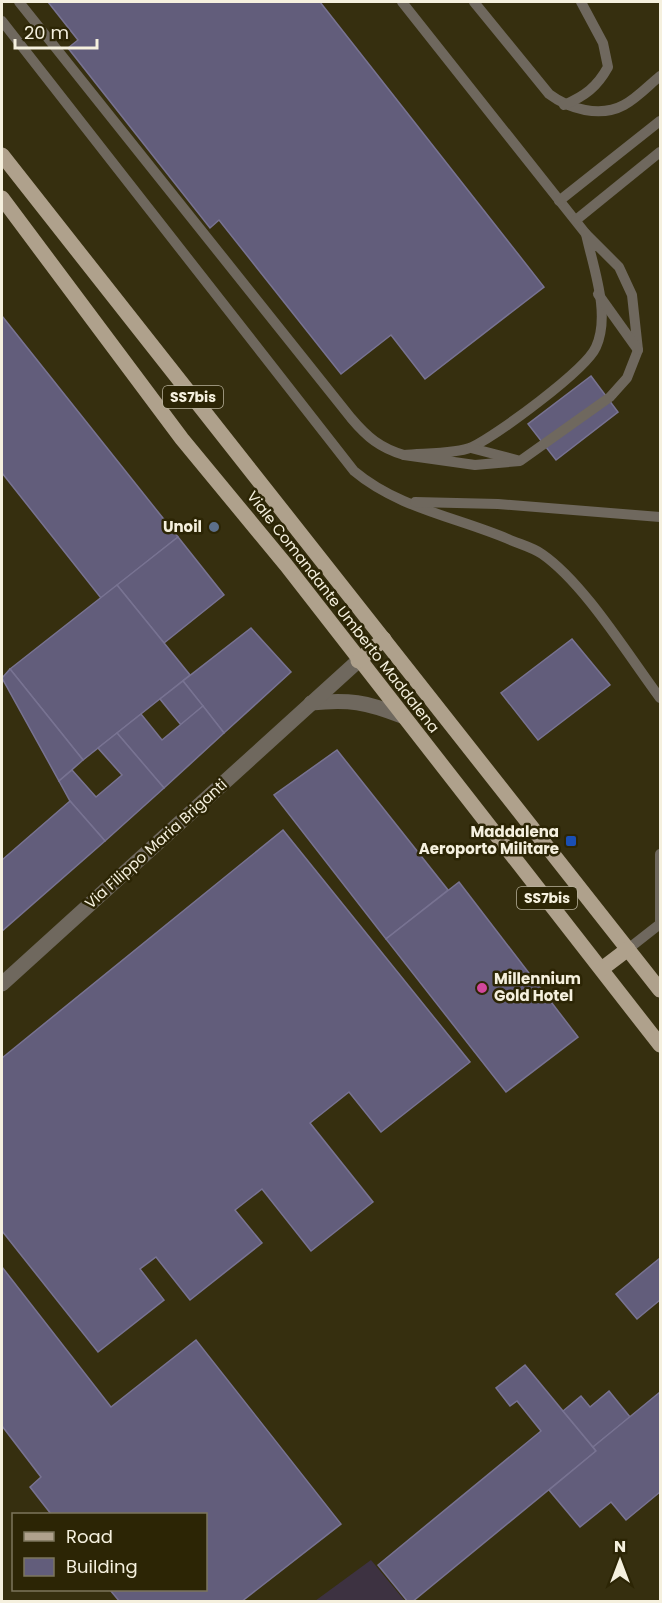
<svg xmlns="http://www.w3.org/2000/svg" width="662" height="1603" font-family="Poppins,sans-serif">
<rect width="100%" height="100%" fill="#362f0f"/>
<polygon fill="#3d3241" points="371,1560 405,1601 315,1601"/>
<g fill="#625d7b" stroke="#787392" stroke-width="1.5">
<polygon points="48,2 320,2 544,287 425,379 391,335 341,374 219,220 210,228 68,48 78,40"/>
<polygon points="2,316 178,537 101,598 2,473"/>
<polygon points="591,376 618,412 556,460 528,424"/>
<polygon points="178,537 224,595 164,643 117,585"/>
<polygon points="117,585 190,675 83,760 10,669"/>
<polygon points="251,628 291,672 224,733 183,681"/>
<polygon points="572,639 610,685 538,740 501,693"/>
<polygon points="10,669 83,760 59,781 2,678"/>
<polygon points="183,681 203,706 181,725 160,699"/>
<polygon points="203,706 224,733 164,788 117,733 141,714 162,740"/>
<polygon points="117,733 164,788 105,841 70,801 59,781 72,770 96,797 122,775 98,748"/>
<polygon points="337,750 448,890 386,939 274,795"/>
<polygon points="70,801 105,841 2,931 2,860"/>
<polygon points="283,830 470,1062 381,1132 349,1092 310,1123 373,1202 311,1251 262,1189 235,1210 262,1243 190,1300 156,1257 140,1269 164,1300 98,1352 2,1231 2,1058"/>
<polygon points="459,882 578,1037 506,1092 386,939"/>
<polygon points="660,1258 660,1300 637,1319 616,1294"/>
<polygon points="2,1267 111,1407 196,1340 341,1524 241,1602 120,1602 110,1590 206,1590 206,1514 51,1514 30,1487 41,1477 2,1426"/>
<polygon points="525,1365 596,1451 412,1602 408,1602 378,1565 541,1431 517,1401 510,1406 496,1388"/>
<polygon points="609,1391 630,1417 593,1447 563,1411 581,1396 590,1407"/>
<polygon points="660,1392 660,1492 626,1520 611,1502 580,1527 549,1490 596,1451 593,1447"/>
</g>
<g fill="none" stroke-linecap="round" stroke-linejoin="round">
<g stroke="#6f685e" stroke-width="10">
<path d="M19 2 351 418C367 437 380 448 404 455"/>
<polyline points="402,2 586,234"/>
<path d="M474 2 549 94C569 109 600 118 624 105 637 98 649 85 660 76"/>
<path d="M2 21 354 471C398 508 456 517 508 539 519 544 532 547 542 554 584 583 628 655 660 698"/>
<path d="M564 105C585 96 597 87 608 67L603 43 581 2"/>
<polyline points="559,201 660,121"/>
<polyline points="576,220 660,152"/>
<path d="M586 234 619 267 632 295 638 350 627 378 610 397 520 461 475 465 404 455C422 453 457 454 472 447 497 435 586 370 596 347 611 314 593 267 586 234Z"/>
<polyline points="598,294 638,350"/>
<polyline points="471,448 517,460"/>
<polyline points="415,502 498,504 660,517"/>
<polyline points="660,854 660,926"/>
<polyline points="628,949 660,924"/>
</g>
<g stroke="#6f685e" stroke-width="15">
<path d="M311 703C349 699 366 702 402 716"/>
<polyline points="2,984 358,661"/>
</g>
<g stroke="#afa18c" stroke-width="15">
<polyline points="2,155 660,990"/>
<polyline points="2,198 182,439 286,565 660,1045"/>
<polyline points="358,661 384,639"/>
<polyline points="603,968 628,949"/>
</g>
</g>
<circle fill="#5c6f8a" stroke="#2c2505" stroke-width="2" cx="214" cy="527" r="6"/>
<rect fill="#1a4fb4" stroke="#2c2505" stroke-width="2" x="565" y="835" width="12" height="12" rx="3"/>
<circle fill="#d1479c" stroke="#2c2505" stroke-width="2" cx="482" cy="988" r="6"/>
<g text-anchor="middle" stroke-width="5" stroke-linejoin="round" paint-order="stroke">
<g fill="#2c2505" stroke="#b9b39d" stroke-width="1.5">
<rect x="163" y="386" width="60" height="22" rx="4.5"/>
<rect x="517" y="887" width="60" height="22" rx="4.5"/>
</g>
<g font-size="14" font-weight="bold" fill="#f5f0de">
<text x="193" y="402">SS7bis</text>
<text x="547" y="903">SS7bis</text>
</g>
<g font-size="15" font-weight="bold" fill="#f5f0de" stroke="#2c2505" text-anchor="end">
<text x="202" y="532">Unoil</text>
<text x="559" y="837">Maddalena<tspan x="559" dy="17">Aeroporto Militare</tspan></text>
<text x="494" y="984" text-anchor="start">Millennium<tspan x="494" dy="17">Gold Hotel</tspan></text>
</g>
<g font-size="15" fill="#f5f0de" stroke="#2c2505">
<text transform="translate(343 612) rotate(52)" y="5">Viale Comandante Umberto Maddalena</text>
<text transform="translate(156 844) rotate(-42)" y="5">Via Filippo Maria Briganti</text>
</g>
</g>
<rect width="662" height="1603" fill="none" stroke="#f5f0de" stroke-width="6"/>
<rect x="12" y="1513" width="195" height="78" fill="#2c2505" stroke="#7c765c" stroke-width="1.5"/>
<rect x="24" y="1532" width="30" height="9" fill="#afa18c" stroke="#7c765c" stroke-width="1.5"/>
<text x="66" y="1543" font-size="18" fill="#f5f0de">Road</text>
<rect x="24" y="1558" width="30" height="18" fill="#625d7b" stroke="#7c765c" stroke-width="1.5"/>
<text x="66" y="1573" font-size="18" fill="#f5f0de">Building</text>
<g transform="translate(620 1561)" stroke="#2c2505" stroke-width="4.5" paint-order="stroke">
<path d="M0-4.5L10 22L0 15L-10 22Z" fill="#f5f0de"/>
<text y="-9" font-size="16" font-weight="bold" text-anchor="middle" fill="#f5f0de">N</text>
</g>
<path d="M15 39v9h82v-9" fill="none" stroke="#f5f0de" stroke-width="3"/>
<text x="24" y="39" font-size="18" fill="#f5f0de" stroke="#2c2505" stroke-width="4.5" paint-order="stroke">20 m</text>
</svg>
